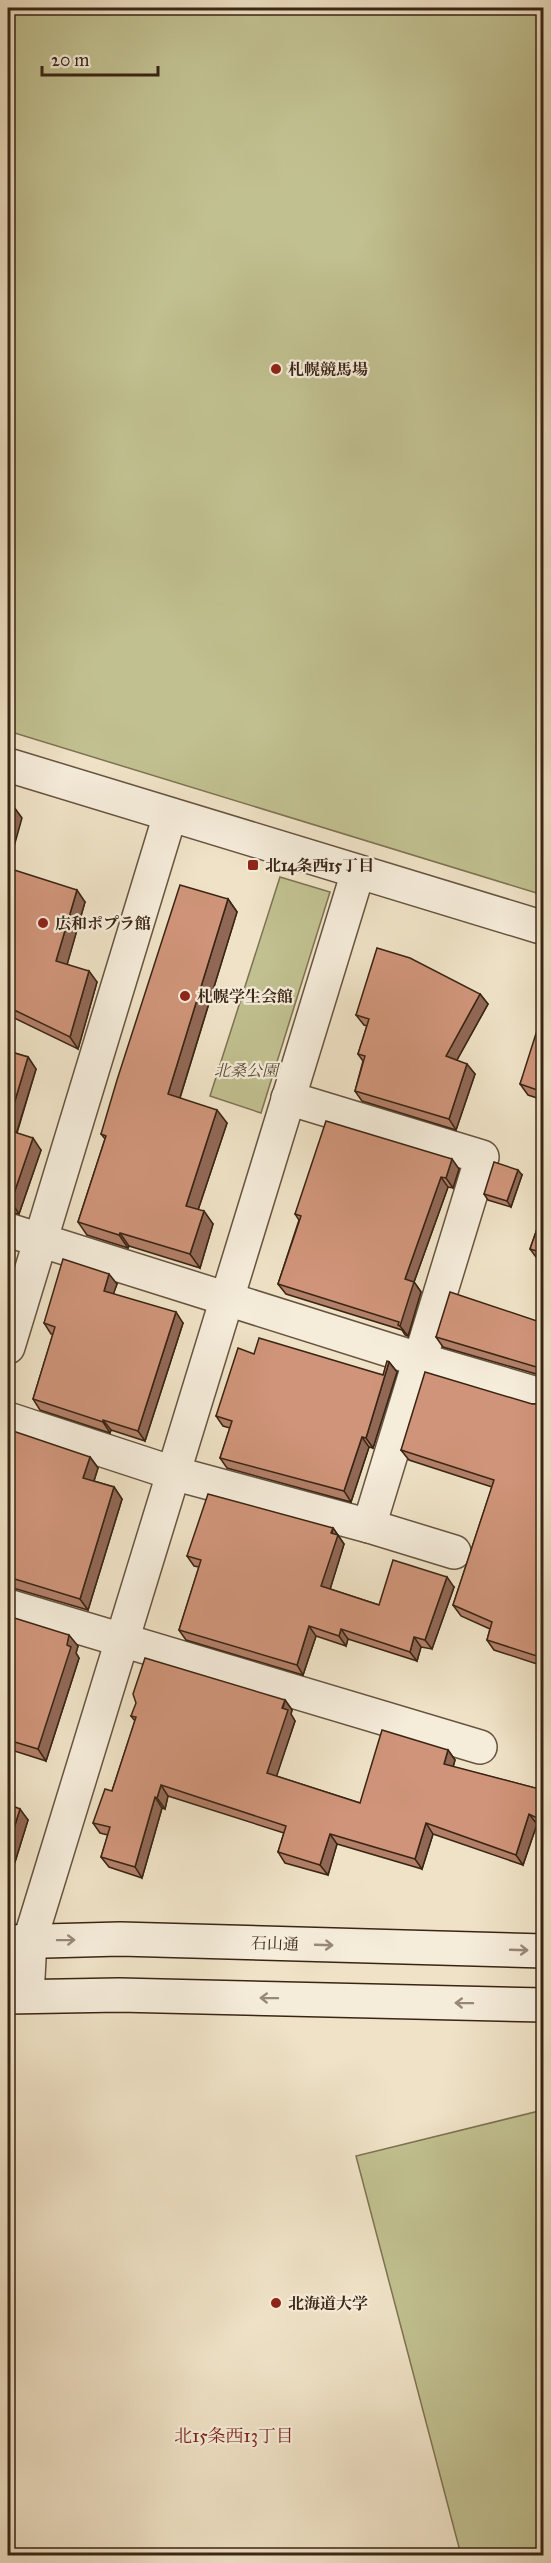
<svg xmlns="http://www.w3.org/2000/svg" width="551" height="2563" font-family="'IM FELL Great Primer','Noto Serif JP',serif">
<rect width="100%" height="100%" fill="#efe2c6"/>
<filter id="stains"><feTurbulence type="fractalNoise" baseFrequency=".00333" numOctaves="4"/><feColorMatrix values="0 0 0 0 .2 0 0 0 0 .09 0 0 0 0 .02 0 0 0 .5 -.17"/></filter>
<radialGradient id="worn" r=".72"><stop offset=".6" stop-color="#630" stop-opacity="0"/><stop offset="1" stop-color="#630" stop-opacity=".3"/></radialGradient>
<g fill="#c1c090" stroke="#7e7252" stroke-width="1.5">
<polygon points="8,8 543,8 543,895 8,731"/>
<polygon points="280,877 330,892 261,1113 210,1096"/>
<polygon points="543,2110 543,2555 461,2555 356,2156"/>
</g>
<g fill="none" stroke-linecap="round" stroke-linejoin="round">
<g stroke="#675440" stroke-width="36">
<g id="street">
<polyline points="8,765 544,928"/>
<polyline points="288,1098 482,1157 369,1526"/>
<polyline points="8,1230 421,1360 544,1396"/>
<polyline points="8,1347 170,815"/>
<polyline points="8,1419 173,1473 369,1526 454,1552"/>
<polyline points="8,1606 480,1747"/>
<polyline points="27,1996 30,1940 358,872"/>
</g>
</g>
<g stroke="#3a2514" stroke-width="36">
<g id="secondary">
<polyline points="8,1942 120,1939 544,1951"/>
<polyline points="8,1997 119,1995 544,2005"/>
</g>
</g>
<use href="#street" stroke="#f5ecda" stroke-width="33"/>
<use href="#secondary" stroke="#f5ecda" stroke-width="33"/>
</g>
<g fill="#b27f68" stroke="#3a2514" stroke-width="1.5">
<polygon points="8,868 85,902 67,964 97,982 78,1049 8,1015"/>
<polygon points="228,899 237,912 180,1098 227,1123 198,1210 213,1224 200,1268 129,1246 128,1248 87,1235 78,1222 105,1139 101,1134"/>
<polygon points="480,994 488,1004 457,1060 475,1074 456,1130 362,1101 355,1091 363,1061 358,1054 367,1026 364,1025 356,1015"/>
<polygon points="543,1026 543,1100 528,1095 520,1084"/>
<polygon points="8,1051 28,1057 36,1069 17,1133 41,1150 19,1214 8,1212"/>
<polygon points="459,1169 453,1188 448,1187 414,1282 421,1292 408,1336 405,1335 402,1330 286,1294 278,1284 299,1220 295,1214"/>
<polygon points="522,1175 511,1207 488,1200 484,1194"/>
<polygon points="543,1212 543,1262 538,1260 530,1249"/>
<polygon points="117,1284 113,1294 183,1323 145,1441 111,1430 110,1433 40,1410 33,1399 53,1334 51,1334 44,1323"/>
<polygon points="543,1323 543,1376 443,1347 436,1337"/>
<polygon points="254,1354 383,1375 389,1362 397,1372 373,1448 369,1447 351,1502 227,1468 220,1458 230,1428 223,1426 216,1416"/>
<polygon points="543,1402 543,1666 494,1650 487,1640 490,1629 461,1616 453,1605 492,1487 409,1460 401,1450 532,1404 542,1404"/>
<polygon points="8,1450 90,1457 98,1468 94,1481 114,1487 122,1499 88,1610 13,1588 8,1588"/>
<polygon points="333,1528 344,1544 330,1589 379,1605 454,1587 432,1649 421,1647 417,1661 348,1639 346,1646 316,1636 303,1675 186,1640 179,1630 199,1567 194,1566 187,1556"/>
<polygon points="8,1616 78,1646 76,1653 79,1658 46,1761 8,1749"/>
<polygon points="285,1700 292,1710 291,1714 295,1721 276,1776 360,1803 448,1750 455,1760 453,1767 543,1790 543,1828 537,1824 523,1865 433,1834 422,1869 337,1844 328,1875 285,1863 278,1852 284,1833 168,1796 165,1809 162,1808 142,1878 109,1867 101,1857 108,1835 100,1833 93,1823 112,1791 135,1721 131,1716"/>
<polygon points="8,1804 28,1820 15,1862 8,1859"/>
</g>
<g fill="#916855" stroke="#3a2514" stroke-width="1.5">
<polygon points="14,807 22,818 8,868 8,829"/>
<polygon points="77,890 85,902 65,972 56,961"/>
<polygon points="228,899 237,912 177,1107 168,1094"/>
<polygon points="89,971 97,982 78,1049 70,1037"/>
<polygon points="480,994 488,1004 453,1067 446,1056"/>
<polygon points="28,1057 36,1069 14,1141 8,1131 8,1124"/>
<polygon points="467,1064 475,1074 456,1130 449,1119"/>
<polygon points="217,1110 227,1123 195,1219 186,1206"/>
<polygon points="33,1138 41,1150 19,1214 11,1202"/>
<polygon points="452,1159 459,1169 453,1188 446,1178"/>
<polygon points="518,1170 522,1175 511,1207 507,1201"/>
<polygon points="441,1177 448,1187 414,1282 421,1292 408,1336 400,1326 405,1279"/>
<polygon points="204,1211 213,1224 200,1268 190,1254"/>
<polygon points="120,1233 129,1246 128,1248 119,1235"/>
<polygon points="109,1274 117,1284 111,1301 104,1291"/>
<polygon points="176,1312 183,1323 145,1441 138,1431"/>
<polygon points="389,1362 397,1372 373,1448 366,1438"/>
<polygon points="103,1420 111,1430 110,1433 103,1422"/>
<polygon points="362,1437 369,1447 351,1502 344,1491"/>
<polygon points="90,1457 98,1468 91,1490 83,1478"/>
<polygon points="114,1487 122,1499 88,1610 80,1599"/>
<polygon points="333,1528 344,1544 328,1596 321,1586"/>
<polygon points="447,1577 454,1587 432,1649 425,1640"/>
<polygon points="309,1626 316,1636 303,1675 297,1665"/>
<polygon points="341,1629 348,1639 346,1646 339,1636"/>
<polygon points="69,1635 78,1646 76,1653 79,1658 46,1761 38,1749"/>
<polygon points="414,1637 421,1647 417,1661 410,1652"/>
<polygon points="285,1700 292,1710 291,1714 295,1721 274,1784 267,1773"/>
<polygon points="448,1750 455,1760 451,1774 444,1764"/>
<polygon points="161,1785 168,1796 165,1809 157,1798"/>
<polygon points="155,1797 162,1808 142,1878 135,1867"/>
<polygon points="20,1809 28,1820 15,1862 8,1851 8,1847"/>
<polygon points="529,1814 537,1824 523,1865 516,1855"/>
<polygon points="426,1823 433,1834 422,1869 415,1859"/>
<polygon points="330,1834 337,1844 328,1875 320,1865"/>
</g>
<g fill="#cf9479" stroke="#3a2514" stroke-width="1.5">
<polygon points="8,805 14,807 8,829"/>
<polygon points="8,868 77,890 56,961 89,971 70,1037 8,1007"/>
<polygon points="180,885 228,899 168,1094 217,1110 186,1206 204,1211 190,1254 120,1233 119,1235 78,1222 106,1136 101,1134 117,1080"/>
<polygon points="377,948 410,958 480,994 446,1056 467,1064 449,1119 355,1091 365,1056 358,1054 369,1019 356,1015"/>
<polygon points="539,1024 543,1026 543,1092 520,1084"/>
<polygon points="8,1051 28,1057 8,1124"/>
<polygon points="326,1121 452,1159 446,1178 441,1177 405,1279 414,1282 400,1326 398,1325 399,1322 278,1284 301,1216 295,1214"/>
<polygon points="8,1130 33,1138 11,1202 8,1202"/>
<polygon points="494,1162 518,1170 507,1201 484,1194"/>
<polygon points="543,1212 543,1253 530,1249"/>
<polygon points="63,1259 109,1274 104,1291 176,1312 138,1431 103,1420 103,1422 33,1399 55,1327 44,1323"/>
<polygon points="450,1292 543,1323 543,1369 436,1337"/>
<polygon points="259,1338 383,1375 387,1361 389,1362 366,1438 362,1437 344,1491 220,1458 232,1421 216,1416 238,1348 254,1354"/>
<polygon points="425,1372 532,1404 542,1404 543,1402 543,1658 487,1640 492,1622 453,1605 494,1480 401,1450"/>
<polygon points="13,1431 90,1457 83,1478 114,1487 80,1599 8,1577 8,1450"/>
<polygon points="208,1494 333,1528 331,1533 338,1535 321,1586 379,1605 393,1560 447,1577 425,1640 414,1637 410,1652 341,1629 339,1636 309,1626 297,1665 179,1630 201,1560 187,1556"/>
<polygon points="8,1616 69,1635 67,1645 71,1647 38,1749 8,1740"/>
<polygon points="145,1658 285,1700 282,1708 288,1710 267,1773 360,1803 382,1730 448,1750 444,1764 543,1790 543,1821 529,1814 516,1855 426,1823 415,1859 330,1834 320,1865 278,1852 286,1826 161,1785 157,1798 155,1797 135,1867 101,1857 110,1827 93,1823 105,1789 112,1791 136,1717 131,1716 136,1703 133,1694"/>
<polygon points="8,1804 20,1809 8,1847"/>
</g>
<defs><path id="oneway-shaft" d="M-6 0H5M1.5-3L5.5 0L1.5 3" fill="none" stroke-width="1.6" stroke-linecap="round" stroke-linejoin="round" transform="scale(1.5)"/></defs>
<g stroke="#988877">
<use href="#oneway-shaft" transform="translate(66 1940) rotate(-1)"/>
<use href="#oneway-shaft" transform="translate(324 1945) rotate(2)"/>
<use href="#oneway-shaft" transform="translate(519 1950) rotate(2)"/>
<use href="#oneway-shaft" transform="translate(269 1998) rotate(-179)"/>
<use href="#oneway-shaft" transform="translate(464 2003) rotate(-179)"/>
</g>
<g fill="#8f2418" stroke="#f5ecda" stroke-width="2">
<circle cx="276" cy="369" r="6"/>
<rect x="247" y="859" width="12" height="12" rx="3"/>
<circle cx="43" cy="923" r="6"/>
<circle cx="185" cy="996" r="6"/>
<circle cx="276" cy="2303" r="6"/>
</g>
<g text-anchor="middle" stroke-width="4.5" stroke-linejoin="round" paint-order="stroke">
<g font-size="16" font-weight="bold" fill="#3a2514" stroke="#f5ecda" text-anchor="start">
<text x="288" y="375">札幌競馬場</text>
<text x="265" y="871">北14条西15丁目</text>
<text x="55" y="929">広和ポプラ館</text>
<text x="197" y="1002">札幌学生会館</text>
<text x="288" y="2309">北海道大学</text>
</g>
<g font-size="16" font-style="italic" fill="#5c4c33" stroke="#f5ecda">
<text x="246" y="1076">北桑公園</text>
</g>
<g font-size="16" fill="#3a2514" stroke="#f5ecda">
<text transform="translate(275 1943) rotate(2)" y="6">石山通</text>
</g>
<g font-size="18" fill="#7a1f14" stroke="#f5ecda">
<text x="234" y="2442">北15条西13丁目</text>
</g>
</g>
<rect width="551" height="2563" fill="none" stroke="#efe2c6" stroke-width="30"/>
<rect x="9" y="9" width="533" height="2545" fill="none" stroke="#3a2514" stroke-width="3"/>
<rect x="15" y="15" width="521" height="2533" fill="none" stroke="#3a2514" stroke-width="1.5"/>
<path d="M42 66v9h116v-9" fill="none" stroke="#3a2514" stroke-width="3"/>
<text x="51" y="66" font-size="18" fill="#3a2514" stroke="#f5ecda" stroke-width="4.5" paint-order="stroke">20 m</text>
<rect width="100%" height="100%" filter="url(#stains)"/>
<rect width="100%" height="100%" fill="url(#worn)"/>
</svg>
